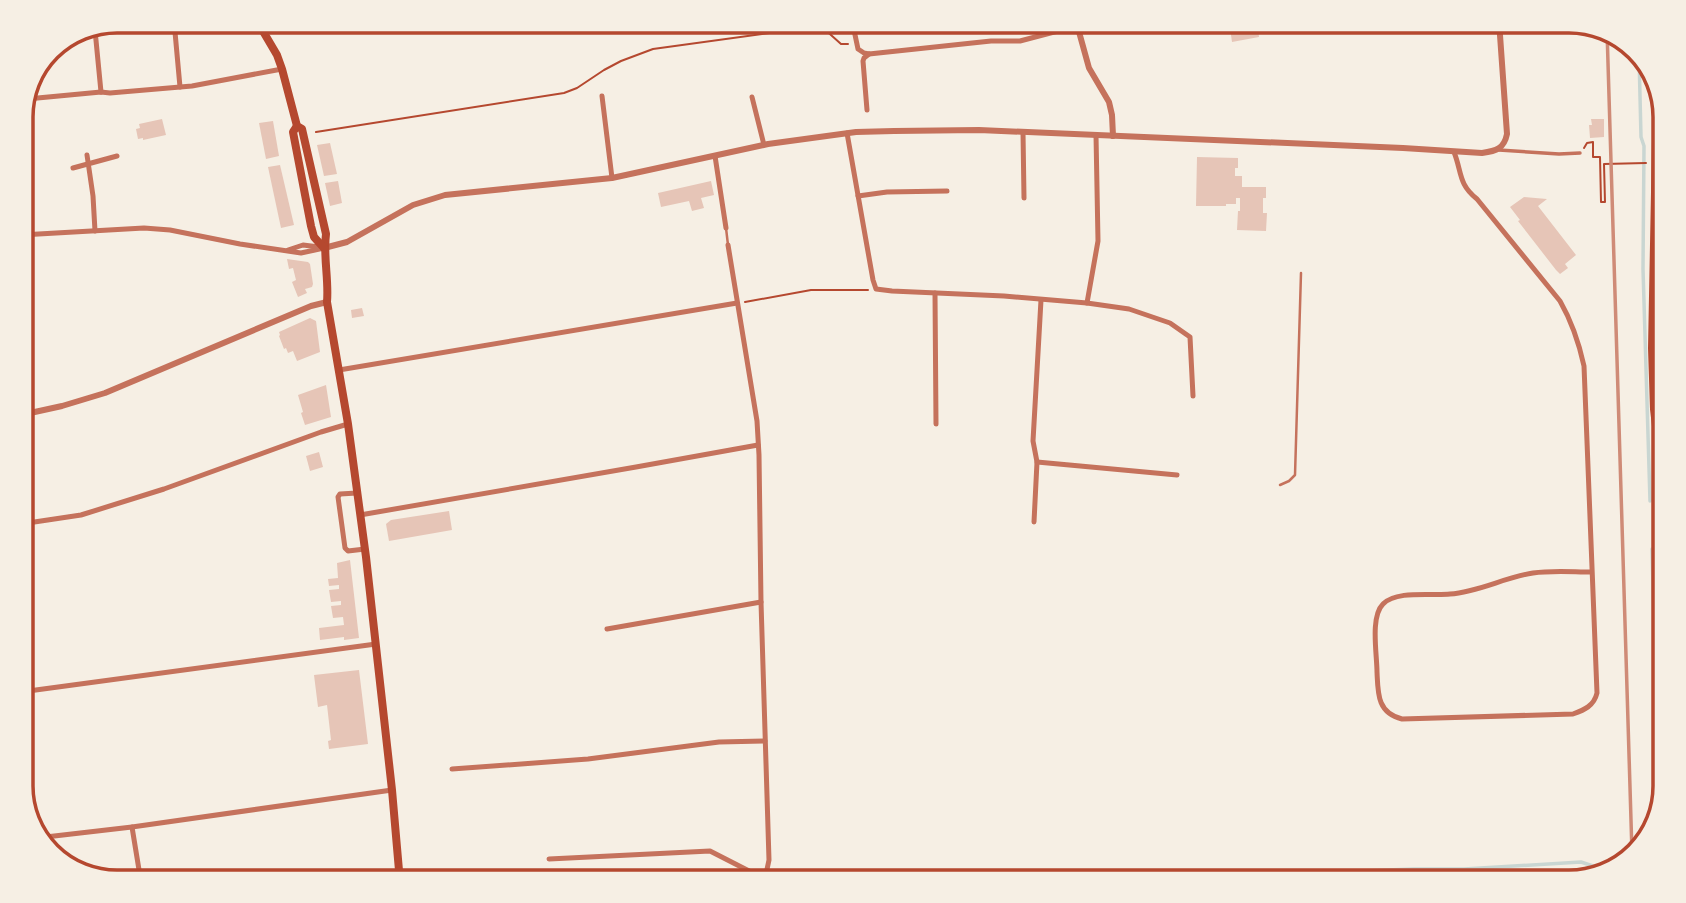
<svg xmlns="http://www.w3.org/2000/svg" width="1686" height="903" font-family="Commissioner,sans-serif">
<rect width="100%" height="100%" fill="#f6efe4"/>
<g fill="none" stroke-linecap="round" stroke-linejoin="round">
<g stroke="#c9d6d2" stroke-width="3.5">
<polyline points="1639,55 1641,137 1644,146 1643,269 1650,501"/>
<polyline points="1652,549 1659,812"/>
<polyline points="1165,882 1332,872 1414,869 1464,869 1581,862 1599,868"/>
</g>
</g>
<g fill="#e6c5b7">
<polygon points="1229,21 1257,21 1259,37 1232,42"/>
<polygon points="162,119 166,135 143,140 143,138 138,139 136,129 140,128 139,124"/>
<polygon points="1591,119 1604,119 1604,137 1590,138 1589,125 1592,125"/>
<polygon points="273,121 279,156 266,159 259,123"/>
<polygon points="330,143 337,174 324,176 317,145"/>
<polygon points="1197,157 1238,158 1238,168 1235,168 1235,176 1242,176 1242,187 1266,187 1266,198 1263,198 1263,213 1267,213 1266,231 1237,230 1238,211 1240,211 1240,198 1236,198 1236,204 1226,204 1226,206 1196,206"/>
<polygon points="280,165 294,225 281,228 268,167"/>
<polygon points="338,181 342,203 330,206 325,183"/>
<polygon points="711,181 714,195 701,198 704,208 692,211 689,201 661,207 658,193"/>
<polygon points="1524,197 1547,199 1538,206 1576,255 1565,264 1568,268 1560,274 1556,270 1518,221 1520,220 1510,207"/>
<polygon points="287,259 308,262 310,264 313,284 312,287 305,289 307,293 298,297 292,282 296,280 293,268 289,269"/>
<polygon points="362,308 364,316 352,318 351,310"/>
<polygon points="310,318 316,321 320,352 297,361 293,351 288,353 286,348 284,349 279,336 280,335 279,332"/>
<polygon points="326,385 331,417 305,425 301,413 303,412 298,395"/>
<polygon points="319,452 323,467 310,471 306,456"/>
<polygon points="449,511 452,530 389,541 386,524 391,520"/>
<polygon points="350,560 359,638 344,640 344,637 320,640 319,628 344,625 343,617 333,618 331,606 341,605 341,601 331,602 329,590 339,589 339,585 329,586 328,579 338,578 337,563"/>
<polygon points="359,670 368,744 329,749 328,741 331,740 327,705 318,707 314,675"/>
<polygon points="425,875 460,877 460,882 425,882"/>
</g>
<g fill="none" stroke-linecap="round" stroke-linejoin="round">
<g stroke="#b5482f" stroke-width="2">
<polyline points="316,132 564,93 577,88 604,70 621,61 653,49 821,26 841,44 848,44"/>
<polyline points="1584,148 1587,143 1593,142 1593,157 1600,157 1601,202 1605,202 1604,164 1646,163"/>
<polyline points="745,302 811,290 868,290"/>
</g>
<g stroke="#c5725c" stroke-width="2.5">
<polyline points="726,228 728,245"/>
<polyline points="1280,485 1289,481 1295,475 1301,273"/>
</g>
<polyline stroke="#c5725c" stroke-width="3.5" points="1499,150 1559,154 1580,153"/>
<g stroke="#c5725c" stroke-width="5">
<polyline points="174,21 180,87"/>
<polyline points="291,21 306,21"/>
<polyline points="262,29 270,25 290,21"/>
<polyline points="95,30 101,92"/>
<polyline points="854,30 858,49 864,53 869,54 991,41 1020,41 1077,26"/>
<polyline points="602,96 612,178"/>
<polyline points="752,97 764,145"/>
<polyline points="27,99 101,92 110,93 192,86 282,69"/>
<polyline points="867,110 863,61 864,58 869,54"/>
<polyline points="21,125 23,161"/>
<polyline points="1023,132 1024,198"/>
<polyline points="847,133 873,280 876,289 892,291 1004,296 1087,303 1098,241 1096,135"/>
<path d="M1454 152C1462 172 1458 184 1477 199L1560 301C1572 322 1579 343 1584 366L1597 693C1594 706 1584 710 1573 714L1402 719C1377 713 1378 693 1377 672 1377 654 1370 617 1383 604 1396 590 1432 596 1450 594 1479 592 1505 577 1533 573 1552 570 1573 572 1592 572"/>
<polyline points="87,155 93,196 95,231"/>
<polyline points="715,156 726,228"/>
<polyline points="73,168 117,156"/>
<polyline points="858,196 887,192 947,191"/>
<polyline points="21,235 144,228 170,230 240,244 301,253 324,248"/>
<polyline points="288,250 303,245 319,247"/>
<polyline points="935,293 936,424"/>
<polyline points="1087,303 1129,309 1170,323 1190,337 1193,396"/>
<polyline points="339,370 737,303"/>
<polyline points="1037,462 1177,475"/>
<polyline points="357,493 340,494 338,497 345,548 348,551 365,549"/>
<polyline points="360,515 636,467 758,445"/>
<polyline points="1034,522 1037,462 1033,441 1041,300"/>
<polyline points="21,524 81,515 164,489 321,432 348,424"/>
<polyline points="607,629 761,602"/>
<polyline points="21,692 376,644"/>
<polyline points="452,769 588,759 719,742 765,741"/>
<polyline points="132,827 141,882"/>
<polyline points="37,838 132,827 392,790"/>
<polyline points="549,859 710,851 753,873 766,874 769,860 761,602 759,455 757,421 728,245"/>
</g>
<g stroke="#c5725c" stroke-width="6">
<polyline points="1076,21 1089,68 1109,102 1112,115 1113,136"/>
<path d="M324 248 347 242 413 205 445 195 612 178 768 144 856 132 894 131 979 130 1403 148 1482 153C1496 151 1504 149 1507 134L1499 21"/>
<polyline points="21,415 62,406 105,393 311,306 327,302"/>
</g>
<g stroke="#b5482f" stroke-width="8">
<path d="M257 21 277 55 282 69 297 126 302 129 326 234C323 257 329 279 327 302L348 424 366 557 392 790 400 882"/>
<polyline points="1657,89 1652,348 1654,409 1660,460"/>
<polyline points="297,126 293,132 311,226 314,237 324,248"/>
<polyline points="1658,306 1663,383 1662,436"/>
<polyline points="1660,456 1665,630"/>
</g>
<polyline stroke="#cf8b77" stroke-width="3.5" points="1607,30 1632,853"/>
</g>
<path d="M0 0H1686V903H0ZM117 33H1569A84 84 0 0 1 1653 117V786A84 84 0 0 1 1569 870H117A84 84 0 0 1 33 786V117A84 84 0 0 1 117 33Z" fill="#f6efe4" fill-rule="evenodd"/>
<path fill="none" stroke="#b5482f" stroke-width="3.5" d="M117 33H1569A84 84 0 0 1 1653 117V786A84 84 0 0 1 1569 870H117A84 84 0 0 1 33 786V117A84 84 0 0 1 117 33Z"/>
</svg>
